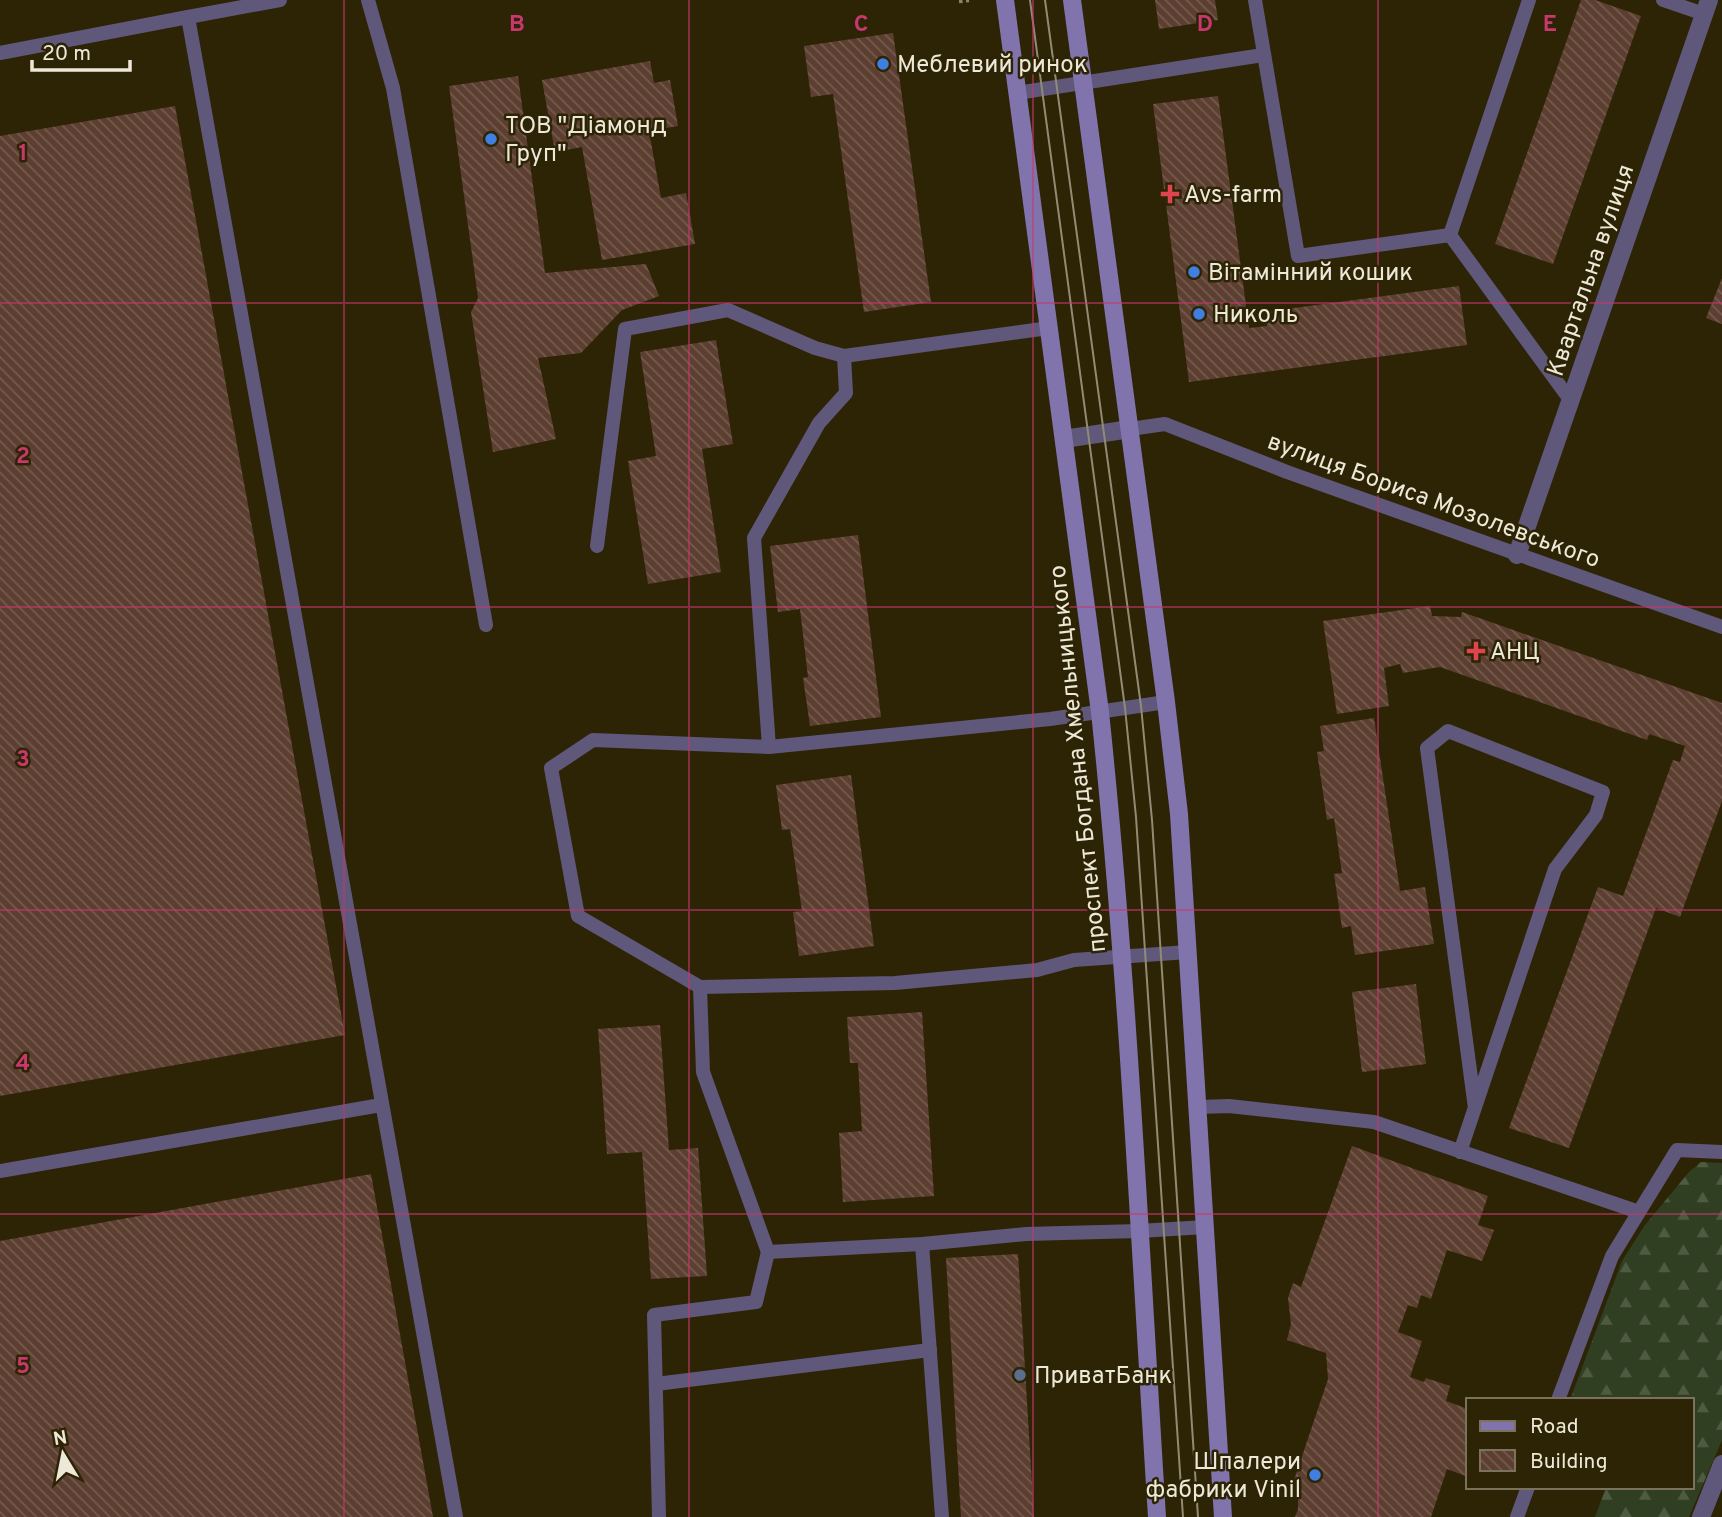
<svg xmlns="http://www.w3.org/2000/svg" width="1722" height="1517" font-family="Overpass,sans-serif">
<defs>
<pattern id="forest-firs" width="22" height="20" patternUnits="userSpaceOnUse" patternTransform="scale(1.75)"><rect width="22" height="20" fill="#303f22"/><path d="M5 1l3.5 6h-7zM16 11l3.5 6h-7z" fill="#4e5b41"/></pattern>
<pattern id="building-back-hatch" width="6" height="6" patternUnits="userSpaceOnUse" patternTransform="scale(1.75)"><rect width="6" height="6" fill="#5c3f31"/><path d="M-1 5l2 2M0 0l6 6M5-1l2 2" fill="none" stroke="#745b4e"/></pattern>
</defs>
<rect width="100%" height="100%" fill="#2d2406"/>
<polygon fill="url(#forest-firs)" points="1701,1162 1722,1163 1722,1440 1689,1517 1595,1517 1605,1490 1600,1487 1692,1487 1692,1400 1570,1400 1622,1261 1645,1225 1689,1172"/>
<g fill="url(#building-back-hatch)">
<polygon points="1155,0 1215,0 1218,20 1159,29"/>
<polygon points="1581,0 1595,0 1641,16 1553,264 1495,244"/>
<polygon points="893,33 931,302 864,312 833,94 811,97 804,46"/>
<polygon points="650,61 654,83 670,80 678,126 649,131 661,198 686,193 695,244 602,260 582,147 555,152 542,80"/>
<polygon points="518,76 545,273 646,264 659,296 622,310 581,353 538,358 556,439 493,452 471,312 478,298 449,86"/>
<polygon points="1218,96 1249,328 1267,326 1265,312 1459,286 1467,345 1189,382 1153,104"/>
<polygon points="175,106 345,1035 0,1096 0,136"/>
<polygon points="1722,278 1722,324 1706,318"/>
<polygon points="716,340 733,444 702,449 721,572 648,584 628,461 656,456 640,352"/>
<polygon points="858,535 881,717 810,726 803,678 808,677 800,609 778,612 770,546"/>
<polygon points="1430,606 1432,616 1461,617 1462,612 1722,703 1722,801 1680,917 1656,908 1569,1148 1509,1128 1598,887 1623,896 1673,760 1680,762 1685,746 1649,734 1647,740 1440,667 1403,673 1400,664 1384,668 1389,706 1337,714 1323,621"/>
<polygon points="1374,718 1400,891 1425,887 1434,944 1355,955 1351,926 1342,928 1334,874 1342,873 1334,818 1327,820 1317,752 1324,751 1320,726"/>
<polygon points="851,775 874,946 799,956 793,912 802,911 790,829 782,830 776,785"/>
<polygon points="1416,984 1426,1064 1362,1072 1352,992"/>
<polygon points="922,1012 934,1196 843,1202 839,1133 862,1131 858,1063 850,1063 847,1017"/>
<polygon points="660,1025 669,1150 698,1148 707,1276 651,1279 642,1152 607,1154 598,1029"/>
<polygon points="1352,1146 1488,1196 1478,1225 1494,1230 1482,1261 1447,1250 1431,1299 1421,1295 1417,1308 1408,1305 1398,1332 1422,1341 1410,1377 1424,1382 1426,1378 1450,1386 1446,1401 1468,1409 1468,1477 1447,1469 1431,1517 1295,1517 1298,1509 1298,1491 1291,1489 1328,1379 1326,1353 1287,1340 1291,1324 1288,1298 1293,1283 1301,1287"/>
<polygon points="371,1174 433,1517 0,1517 0,1241"/>
<polygon points="1018,1254 1034,1517 961,1517 946,1258"/>
</g>
<g fill="none" stroke-linecap="round" stroke-linejoin="round">
<polyline stroke="#8a836b" stroke-width="4.5" stroke-dasharray="3.5 3.5" stroke-linecap="butt" points="959,1 969,0"/>
<g stroke="#5f587b" stroke-width="14">
<polyline points="368,0 393,88 486,625"/>
<polyline points="1255,0 1298,256 1450,235 1571,401"/>
<polyline points="1663,0 1704,14"/>
<polyline points="188,17 280,0"/>
<polyline points="0,53 188,17 456,1517"/>
<polyline points="1017,93 1263,55"/>
<polyline points="1450,235 1529,0"/>
<polyline points="1130,429 1165,424 1287,472 1722,627"/>
<polyline points="597,546 625,329 728,310 815,348 844,356 1049,328"/>
<polyline points="1166,702 1050,719 769,747 593,740 551,768 578,916 700,987 895,983 1037,970 1074,960 1188,952"/>
<polyline points="769,747 754,538 819,423 846,393 844,356"/>
<polyline points="700,987 703,1072 768,1252 922,1244 1026,1234 1139,1231 1206,1227"/>
<polyline points="1198,1107 1229,1106 1374,1122 1639,1212"/>
<polyline points="1460,1152 1555,869 1596,815 1603,792 1448,731 1427,748 1475,1108"/>
<polyline points="0,1171 381,1105"/>
<polyline points="922,1244 942,1517"/>
<polyline points="656,1384 930,1350"/>
<polyline points="1558,1400 1612,1256 1677,1150 1722,1152"/>
<polyline points="659,1517 654,1315 756,1302 768,1252"/>
<polyline points="1517,1517 1528,1487"/>
</g>
<g stroke="#5f587b" stroke-width="18">
<polyline points="1064,439 1130,429"/>
<polyline points="1517,555 1709,0"/>
<polyline points="1701,1517 1722,1464"/>
</g>
<g stroke="#8174ac" stroke-width="18">
<path d="M1005 0 1100 712C1128 979 1140 1248 1157 1517"/>
<polyline points="1072,0 1166,702 1179,814 1223,1517"/>
</g>
<g stroke="#928b74" stroke-width="2">
<polyline points="1030,0 1125,708 1136,817 1183,1517"/>
<polyline points="1045,0 1141,706 1152,820 1198,1517"/>
</g>
</g>
<path fill="none" stroke="#c8376e" stroke-width="2" stroke-opacity="0.55" d="M344 0V1517M689 0V1517M1033 0V1517M1378 0V1517M0 303H1722M0 607H1722M0 910H1722M0 1214H1722"/>
<g fill="#3f7fe0" stroke="#2d2406" stroke-width="2.5">
<circle cx="883" cy="64" r="7"/>
<circle cx="491" cy="139" r="7"/>
<circle cx="1194" cy="272" r="7"/>
<circle cx="1199" cy="314" r="7"/>
<circle cx="1315" cy="1475" r="7"/>
</g>
<g fill="#e0444e" stroke="#2d2406" stroke-width="2.5">
<path d="M1166.5 183.5h7v7h7v7h-7v7h-7v-7h-7v-7h7z"/>
<path d="M1472.5 640.5h7v7h7v7h-7v7h-7v-7h-7v-7h7z"/>
</g>
<circle fill="#5c6f8a" stroke="#2d2406" stroke-width="2.5" cx="1020" cy="1375" r="7"/>
<g text-anchor="middle" stroke-width="5" stroke-linejoin="round" paint-order="stroke">
<g font-size="24" fill="#ede8d7" stroke="#2d2406" text-anchor="start">
<text x="897" y="72">Меблевий ринок</text>
<text x="505" y="133">ТОВ "Діамонд<tspan x="505" dy="28">Груп"</tspan></text>
<text x="1184" y="202">Avs-farm</text>
<text x="1208" y="280">Вітамінний кошик</text>
<text x="1213" y="322">Николь</text>
<text x="1490" y="659">АНЦ</text>
<text x="1034" y="1383">ПриватБанк</text>
<text x="1301" y="1469" text-anchor="end">Шпалери<tspan x="1301" dy="28">фабрики Vinil</tspan></text>
</g>
<g font-size="24" fill="#ede8d7" stroke="#2d2406">
<text transform="translate(1590 270) rotate(-71)" y="8">Квартальна вулиця</text>
<text transform="translate(1434 500) rotate(20)" y="8">вулиця Бориса Мозолевського</text>
<text transform="translate(1077 759) rotate(-96)" y="8">проспект Богдана Хмельницького</text>
</g>
</g>
<g font-size="23" text-anchor="middle" font-weight="bold" fill="#c8376e" stroke="#2d2406" stroke-width="5" stroke-linejoin="round" paint-order="stroke">
<text x="517" y="31">B</text>
<text x="861" y="31">C</text>
<text x="1205" y="31">D</text>
<text x="1550" y="31">E</text>
<text x="23" y="160">1</text>
<text x="23" y="463">2</text>
<text x="23" y="766">3</text>
<text x="23" y="1070">4</text>
<text x="23" y="1373">5</text>
</g>
<rect x="1466" y="1398" width="228" height="91" fill="#2d2406" stroke="#7a725a" stroke-width="2"/>
<rect x="1480" y="1421" width="35" height="10" fill="#8174ac" stroke="#7a725a" stroke-width="2"/>
<text x="1530" y="1433" font-size="21" fill="#ede8d7">Road</text>
<rect x="1480" y="1450" width="35" height="21" fill="url(#building-back-hatch)" stroke="#7a725a" stroke-width="2"/>
<text x="1530" y="1468" font-size="21" fill="#ede8d7">Building</text>
<g transform="translate(63 1454) rotate(350)" stroke="#2d2406" stroke-width="5" paint-order="stroke">
<path d="M0-5L12 26L0 18L-12 26Z" fill="#ede8d7"/>
<text y="-10" font-size="19" font-weight="bold" text-anchor="middle" fill="#ede8d7">N</text>
</g>
<path d="M32 60v10h98v-10" fill="none" stroke="#ede8d7" stroke-width="3.5"/>
<text x="42" y="60" font-size="21" fill="#ede8d7" stroke="#2d2406" stroke-width="5" paint-order="stroke">20 m</text>
</svg>
